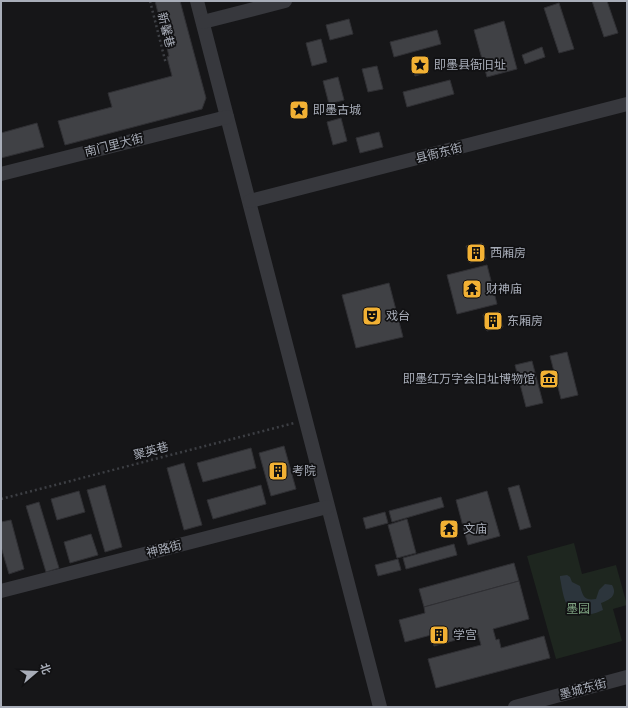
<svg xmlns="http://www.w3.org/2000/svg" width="628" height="708" font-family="'DM Sans','Noto Sans SC',sans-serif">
<rect width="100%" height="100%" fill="#161618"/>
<polygon fill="#1e261f" points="574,543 582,574 616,565 627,605 613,609 622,641 556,659 527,556"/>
<path fill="#2c353c" d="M567 575 570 577 572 582 580 586C583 596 584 601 596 599L599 590 605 584 612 585C618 595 610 600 601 603L603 610C594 614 591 615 581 614 564 613 563 592 560 578V576Z"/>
<g fill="#404145" stroke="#303034">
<polygon points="155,1 180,1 206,98 202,109 65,145 58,121 112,107 108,93 172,76 167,57 169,56"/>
<polygon points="592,1 607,1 618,33 604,37"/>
<polygon points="559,3 574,49 559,53 544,8"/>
<polygon points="349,19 353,34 330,40 326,25"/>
<polygon points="504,21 517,69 487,77 474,30"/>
<polygon points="437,30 441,44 394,57 390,42"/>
<polygon points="321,39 327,62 312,66 306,43"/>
<polygon points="542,47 545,57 525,64 522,55"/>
<polygon points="425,59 429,72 415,76 411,63"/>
<polygon points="377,66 383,89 368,92 362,69"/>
<polygon points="338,77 344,100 329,104 323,81"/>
<polygon points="450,80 454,94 407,107 403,92"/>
<polygon points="341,118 347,141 333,145 327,122"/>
<polygon points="37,123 44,147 1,158 1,133"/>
<polygon points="379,132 383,147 360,153 356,138"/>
<polygon points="482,243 486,259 470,263 466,246"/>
<polygon points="487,265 497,304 457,314 447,275"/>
<polygon points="389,283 403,337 356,348 342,295"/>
<polygon points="499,311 503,327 487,331 483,315"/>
<polygon points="567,352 578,395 561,399 550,356"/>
<polygon points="532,361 543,403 526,407 515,365"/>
<polygon points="284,446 296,489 271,496 259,453"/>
<polygon points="251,448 256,468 203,482 197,463"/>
<polygon points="184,463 202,525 184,530 167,468"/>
<polygon points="105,485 122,547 105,552 87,490"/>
<polygon points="261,485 266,504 213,519 207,500"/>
<polygon points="519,485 531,527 520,530 508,488"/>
<polygon points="79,491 85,512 57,520 51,499"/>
<polygon points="487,491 500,536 468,545 456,500"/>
<polygon points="441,497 444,507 392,522 389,511"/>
<polygon points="39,502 59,568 46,572 26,506"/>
<polygon points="385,512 388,523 366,529 363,518"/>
<polygon points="407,519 416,553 397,558 388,525"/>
<polygon points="11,520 24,569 9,574 1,547 1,522"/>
<polygon points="91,534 98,555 70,563 64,542"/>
<polygon points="454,544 457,555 406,569 403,558"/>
<polygon points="398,559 401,570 378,576 375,565"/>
<polygon points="514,563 519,581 424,607 419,589"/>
<polygon points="519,581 529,619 493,629 496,640 499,639 501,648 544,636 550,658 436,688 428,659 481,645 478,634 434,646 431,635 405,642 399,620 425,613 424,607"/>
</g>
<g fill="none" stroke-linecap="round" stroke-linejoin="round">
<g stroke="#3d3f44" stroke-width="2.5" stroke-dasharray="2 3" stroke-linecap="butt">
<polyline points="150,1 166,64"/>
<polyline points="1,499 294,423"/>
</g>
<g stroke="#37383d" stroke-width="14">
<path d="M197 1C259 236 318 472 380 707"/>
<polyline points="203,22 285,1"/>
<polyline points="1,174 227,117"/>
<polyline points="250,201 627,104"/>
<polyline points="1,591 327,507"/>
<polyline points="515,707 627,677"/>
</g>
</g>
<defs>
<g id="sight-square" transform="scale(1)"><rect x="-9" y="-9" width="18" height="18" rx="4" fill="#f2b134" stroke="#111113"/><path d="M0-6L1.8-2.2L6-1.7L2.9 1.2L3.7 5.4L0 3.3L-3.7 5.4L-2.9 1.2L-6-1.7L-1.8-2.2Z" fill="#111"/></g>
<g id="building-square" transform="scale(1)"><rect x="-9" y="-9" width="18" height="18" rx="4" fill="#f2b134" stroke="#111113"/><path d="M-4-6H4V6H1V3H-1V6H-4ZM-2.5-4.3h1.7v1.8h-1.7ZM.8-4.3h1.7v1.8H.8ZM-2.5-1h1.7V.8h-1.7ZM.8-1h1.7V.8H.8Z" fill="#111"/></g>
<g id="temple-square" transform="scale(1)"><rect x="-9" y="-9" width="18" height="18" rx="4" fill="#f2b134" stroke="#111113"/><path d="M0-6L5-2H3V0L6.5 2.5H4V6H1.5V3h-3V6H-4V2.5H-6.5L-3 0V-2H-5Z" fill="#111"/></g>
<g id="theatre-square" transform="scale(1)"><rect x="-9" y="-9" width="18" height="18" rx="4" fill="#f2b134" stroke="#111113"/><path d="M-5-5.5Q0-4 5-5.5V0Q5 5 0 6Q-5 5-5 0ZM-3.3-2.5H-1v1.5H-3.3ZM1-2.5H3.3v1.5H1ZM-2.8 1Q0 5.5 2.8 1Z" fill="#111"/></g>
<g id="museum-square" transform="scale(1)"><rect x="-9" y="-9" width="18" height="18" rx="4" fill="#f2b134" stroke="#111113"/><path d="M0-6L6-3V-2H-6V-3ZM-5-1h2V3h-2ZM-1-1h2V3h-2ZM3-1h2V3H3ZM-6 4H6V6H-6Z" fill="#111"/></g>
</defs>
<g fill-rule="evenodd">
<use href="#sight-square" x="420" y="65"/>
<use href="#sight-square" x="299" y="110"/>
<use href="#building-square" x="476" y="253"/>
<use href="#temple-square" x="472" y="289"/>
<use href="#theatre-square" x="372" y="316"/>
<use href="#building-square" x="493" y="321"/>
<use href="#museum-square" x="549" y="379"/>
<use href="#building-square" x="278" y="471"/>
<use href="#temple-square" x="449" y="529"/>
<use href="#building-square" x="439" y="635"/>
</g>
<g text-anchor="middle" stroke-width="3.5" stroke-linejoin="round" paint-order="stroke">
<g font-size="12" fill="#a8adb8" stroke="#111113">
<text transform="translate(166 30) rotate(76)" y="4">新馨巷</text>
<text transform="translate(114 145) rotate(-14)" y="4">南门里大街</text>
<text transform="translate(439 153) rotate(-14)" y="4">县衙东街</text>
<text transform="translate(151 451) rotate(-15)" y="4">聚英巷</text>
<text transform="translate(164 549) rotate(-14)" y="4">神路街</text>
<text transform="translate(583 689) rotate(-15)" y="4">墨城东街</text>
</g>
<g font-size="12" fill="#a8adb8" stroke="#111113" text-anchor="start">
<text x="434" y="69">即墨县衙旧址</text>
<text x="313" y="114">即墨古城</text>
<text x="490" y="257">西厢房</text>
<text x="486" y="293">财神庙</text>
<text x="386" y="320">戏台</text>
<text x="507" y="325">东厢房</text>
<text x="535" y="383" text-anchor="end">即墨红万字会旧址博物馆</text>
<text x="292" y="475">考院</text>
<text x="463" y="533">文庙</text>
<text x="453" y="639">学宫</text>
</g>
<g font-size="12" fill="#7fa381" stroke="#111113">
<text x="578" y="613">墨园</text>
</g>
</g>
<rect width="628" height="708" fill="none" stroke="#a8adb8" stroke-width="4"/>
<g transform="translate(36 672) rotate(71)" stroke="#111113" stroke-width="3" paint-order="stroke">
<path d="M0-3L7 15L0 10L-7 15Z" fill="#a8adb8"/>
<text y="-6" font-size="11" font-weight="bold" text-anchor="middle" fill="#a8adb8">北</text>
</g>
</svg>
